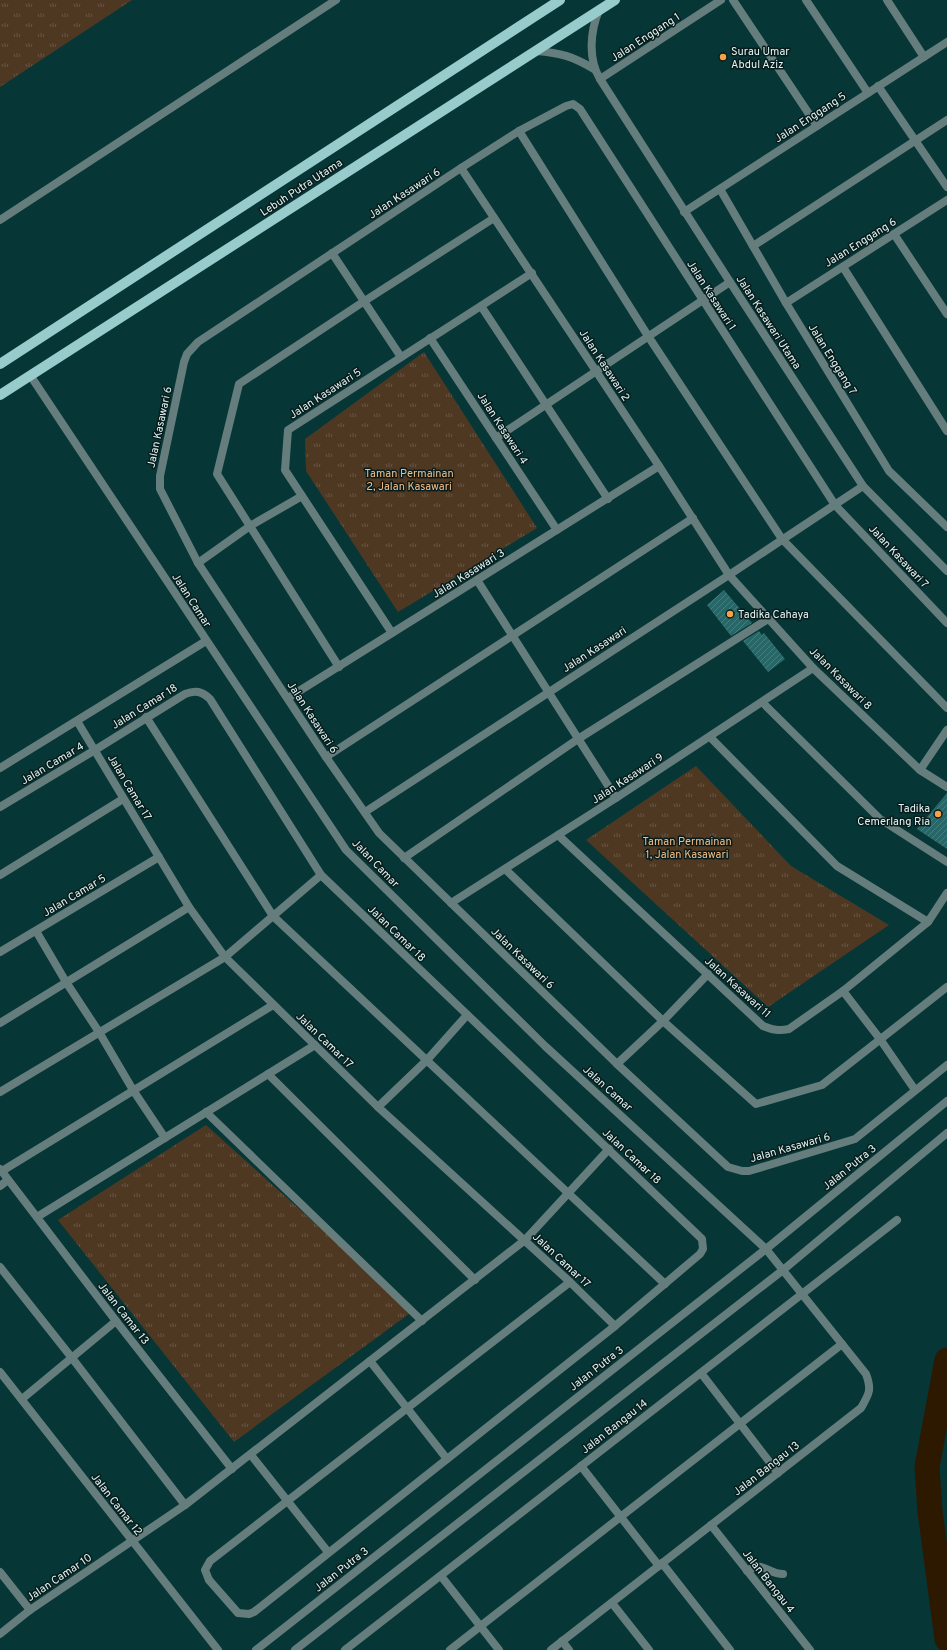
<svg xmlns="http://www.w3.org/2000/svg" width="947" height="1650" font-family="Overpass,sans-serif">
<defs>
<pattern id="grass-tufts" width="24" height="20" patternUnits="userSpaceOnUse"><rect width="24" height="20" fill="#4e3822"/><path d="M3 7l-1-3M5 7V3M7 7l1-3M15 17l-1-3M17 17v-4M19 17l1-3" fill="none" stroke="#675543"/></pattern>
<pattern id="building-hatch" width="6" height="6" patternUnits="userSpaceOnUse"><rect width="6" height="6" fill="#286768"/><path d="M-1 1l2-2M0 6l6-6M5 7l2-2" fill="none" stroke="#477d7e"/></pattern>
</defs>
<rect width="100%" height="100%" fill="#073637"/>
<g fill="url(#grass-tufts)">
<polygon points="0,0 132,0 0,87"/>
<polygon points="424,352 537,528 398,612 306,471 305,439"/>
<polygon points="696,766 791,866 889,925 768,1007 586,840"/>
<polygon points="206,1125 413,1311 234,1442 58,1220"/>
</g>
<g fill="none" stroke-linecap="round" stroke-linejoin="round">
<polyline stroke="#2d1800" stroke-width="25" points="947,1360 927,1467 930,1511 947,1639"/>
</g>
<g fill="url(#building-hatch)">
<polygon points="724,590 752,623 731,636 707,605"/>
<polygon points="759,631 762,635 764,633 785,659 768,672 743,641"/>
<polygon points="947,793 947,849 917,829"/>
</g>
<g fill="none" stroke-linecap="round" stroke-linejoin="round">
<g stroke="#657e7d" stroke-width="8">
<polyline points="806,0 868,93"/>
<polyline points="519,131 648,336 782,539 947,708"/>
<polyline points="753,246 947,120"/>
<polyline points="332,253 401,357"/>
<polyline points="843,267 947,431"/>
<polyline points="481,306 608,499"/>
<polyline points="198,563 250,526 302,496"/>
<polyline points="477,580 616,798"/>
<polyline points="339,667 217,474 239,384 363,302 494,218"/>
<polyline points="763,703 880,819 947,862"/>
<polyline points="146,717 273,916 665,1284"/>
<polyline points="326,757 693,518"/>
<polyline points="920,770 947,730"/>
<polyline points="404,858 578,739 768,619"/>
<polyline points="505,869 663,1021 756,1104 822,1085 947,987"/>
<polyline points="0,875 123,799"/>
<polyline points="36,931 66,982 99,1032 133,1090 165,1138"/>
<polyline points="225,957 321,875"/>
<polyline points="843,991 880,1039 915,1090"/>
<polyline points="0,1023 189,907"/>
<polyline points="617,1064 663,1021 708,974"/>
<polyline points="268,1074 475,1280"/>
<polyline points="378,1107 427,1060 467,1015"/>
<polyline points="2,1171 273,1005"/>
<polyline points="0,1186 8,1180"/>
<polyline points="525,1240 609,1149"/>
<polyline points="0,1267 72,1358 185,1505"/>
<polyline points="370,1361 447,1459"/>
<polyline points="701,1373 778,1473"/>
<polyline points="22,1399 116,1321"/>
<polyline points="251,1455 328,1552"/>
<polyline points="581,1466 659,1566"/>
<polyline points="662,1563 730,1650"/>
<path d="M747 1571C763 1560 768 1574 783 1574"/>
<polyline points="441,1576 499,1650"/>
<polyline points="209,1580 205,1570 210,1561 570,1282"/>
<polyline points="562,1641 569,1650"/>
<polyline points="450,1650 842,1344"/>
</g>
<g stroke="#657e7d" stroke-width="8">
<polyline points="733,0 817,126"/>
<polyline points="887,0 924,57"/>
<path d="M599 10C590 32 588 59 600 79L730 282 863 486 947 571"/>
<path d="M536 51C561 53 572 56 594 69"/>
<polyline points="600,79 721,0"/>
<polyline points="878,86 947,187"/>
<polyline points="461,168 659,466 729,575 813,668 920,770 947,787"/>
<polyline points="720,189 786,303 889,471 947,527"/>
<polyline points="684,212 947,42"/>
<polyline points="0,220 336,0"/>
<polyline points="894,234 947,314"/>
<polyline points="786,303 947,200"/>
<polyline points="430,338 557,530"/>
<path d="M30 375 346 850 545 1046 766 1249 866 1374C872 1390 869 1394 861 1408L551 1650"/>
<polyline points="496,438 730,282"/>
<polyline points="947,623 835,505 580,109 573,104 566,106 519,131 461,168 198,342 187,354 184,362 160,476 160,489 198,563 326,757 379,833 617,1064 728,1167 742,1171 749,1171 855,1139 947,1065"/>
<polyline points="392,633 285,470 288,430 532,273"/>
<polyline points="288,698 659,466"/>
<polyline points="77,721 189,907 225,957 378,1107 570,1282 615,1326"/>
<polyline points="710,737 837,866 928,922"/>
<polyline points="0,768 206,641"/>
<path d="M0 807 95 750 185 694C195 690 202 691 210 699L321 875 702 1239 703 1249 700 1254 615 1326 254 1612 249 1614 238 1613 209 1580"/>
<polyline points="365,812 729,575 863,486"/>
<path d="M558 835 763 1026C773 1030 779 1031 789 1029L843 991 928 922 947 893"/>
<polyline points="451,903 616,798 813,668"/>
<polyline points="0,952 159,857"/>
<polyline points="0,1092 225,957"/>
<polyline points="206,1112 422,1321"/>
<polyline points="0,1169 116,1321 232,1469"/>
<polyline points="37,1217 315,1045"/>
<polyline points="0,1372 218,1650"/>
<polyline points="711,1525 810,1650"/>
<polyline points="0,1572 30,1610"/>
<polyline points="612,1603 649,1650"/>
<polyline points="0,1634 30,1610 185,1505 525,1240"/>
<polyline points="345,1650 897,1220"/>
</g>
<g stroke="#657e7d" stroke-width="8">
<polyline points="256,1650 766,1249 947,1101"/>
<polyline points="295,1650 783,1270 947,1133"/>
</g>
<g stroke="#98cccc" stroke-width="10">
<polyline points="0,364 560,0"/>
<polyline points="0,395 615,0"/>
</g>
</g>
<g fill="#f5a345" stroke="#091b1b" stroke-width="1.5">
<circle cx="723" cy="57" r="4"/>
<circle cx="730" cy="614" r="4"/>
<circle cx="938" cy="814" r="4"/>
</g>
<g text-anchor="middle" stroke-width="3" stroke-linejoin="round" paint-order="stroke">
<g font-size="11" fill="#dff6f5" stroke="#091b1b">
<text transform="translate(645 37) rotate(-33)" y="4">Jalan Enggang 1</text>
<text transform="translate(810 117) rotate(-33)" y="4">Jalan Enggang 5</text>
<text transform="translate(301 187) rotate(-33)" y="4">Lebuh Putra Utama</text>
<text transform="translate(404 193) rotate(-33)" y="4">Jalan Kasawari 6</text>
<text transform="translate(860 242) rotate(-32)" y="4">Jalan Enggang 6</text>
<text transform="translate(712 295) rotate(57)" y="4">Jalan Kasawari 1</text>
<text transform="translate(769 322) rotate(57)" y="4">Jalan Kasawari Utama</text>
<text transform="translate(833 359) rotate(58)" y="4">Jalan Enggang 7</text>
<text transform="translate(605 365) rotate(57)" y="4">Jalan Kasawari 2</text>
<text transform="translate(325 393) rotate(-33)" y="4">Jalan Kasawari 5</text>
<text transform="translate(159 427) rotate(-78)" y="4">Jalan Kasawari 6</text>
<text transform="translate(503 428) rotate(57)" y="4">Jalan Kasawari 4</text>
<text transform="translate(899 556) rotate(47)" y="4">Jalan Kasawari 7</text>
<text transform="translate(468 573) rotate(-32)" y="4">Jalan Kasawari 3</text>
<text transform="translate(192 600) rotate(57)" y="4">Jalan Camar</text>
<text transform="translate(594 649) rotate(-33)" y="4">Jalan Kasawari</text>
<text transform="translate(841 678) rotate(45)" y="4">Jalan Kasawari 8</text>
<text transform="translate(144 706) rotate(-32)" y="4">Jalan Camar 18</text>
<text transform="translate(313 717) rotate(57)" y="4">Jalan Kasawari 6</text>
<text transform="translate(52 763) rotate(-31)" y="4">Jalan Camar 4</text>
<text transform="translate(627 778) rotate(-33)" y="4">Jalan Kasawari 9</text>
<text transform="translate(130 787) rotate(59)" y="4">Jalan Camar 17</text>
<text transform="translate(376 863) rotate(46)" y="4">Jalan Camar</text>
<text transform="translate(74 895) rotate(-31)" y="4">Jalan Camar 5</text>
<text transform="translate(397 933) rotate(44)" y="4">Jalan Camar 18</text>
<text transform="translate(523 958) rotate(44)" y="4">Jalan Kasawari 6</text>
<text transform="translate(738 987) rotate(42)" y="4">Jalan Kasawari 11</text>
<text transform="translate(325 1040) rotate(44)" y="4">Jalan Camar 17</text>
<text transform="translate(608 1088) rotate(42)" y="4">Jalan Camar</text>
<text transform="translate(790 1147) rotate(-16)" y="4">Jalan Kasawari 6</text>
<text transform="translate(632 1156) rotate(43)" y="4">Jalan Camar 18</text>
<text transform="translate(849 1167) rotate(-39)" y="4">Jalan Putra 3</text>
<text transform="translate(562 1260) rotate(43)" y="4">Jalan Camar 17</text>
<text transform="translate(124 1313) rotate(52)" y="4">Jalan Camar 13</text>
<text transform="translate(596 1368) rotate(-38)" y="4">Jalan Putra 3</text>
<text transform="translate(614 1426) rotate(-38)" y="4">Jalan Bangau 14</text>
<text transform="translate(766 1468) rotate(-38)" y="4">Jalan Bangau 13</text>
<text transform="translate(117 1504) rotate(52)" y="4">Jalan Camar 12</text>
<text transform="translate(341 1569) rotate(-38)" y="4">Jalan Putra 3</text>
<text transform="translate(59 1577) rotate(-34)" y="4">Jalan Camar 10</text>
<text transform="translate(769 1581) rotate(52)" y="4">Jalan Bangau 4</text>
</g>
<g font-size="11" fill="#dff6f5" stroke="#091b1b" text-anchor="start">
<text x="731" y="55">Surau Umar<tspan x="731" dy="13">Abdul Aziz</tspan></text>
<text x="738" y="618">Tadika Cahaya</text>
<text x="930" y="812" text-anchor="end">Tadika<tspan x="930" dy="13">Cemerlang Ria</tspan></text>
</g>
<g font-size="11" fill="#f4be87" stroke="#091b1b">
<text x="409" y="477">Taman Permainan<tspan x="409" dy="13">2, Jalan Kasawari</tspan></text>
<text x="687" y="845">Taman Permainan<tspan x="687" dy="13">1, Jalan Kasawari</tspan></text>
</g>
</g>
</svg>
